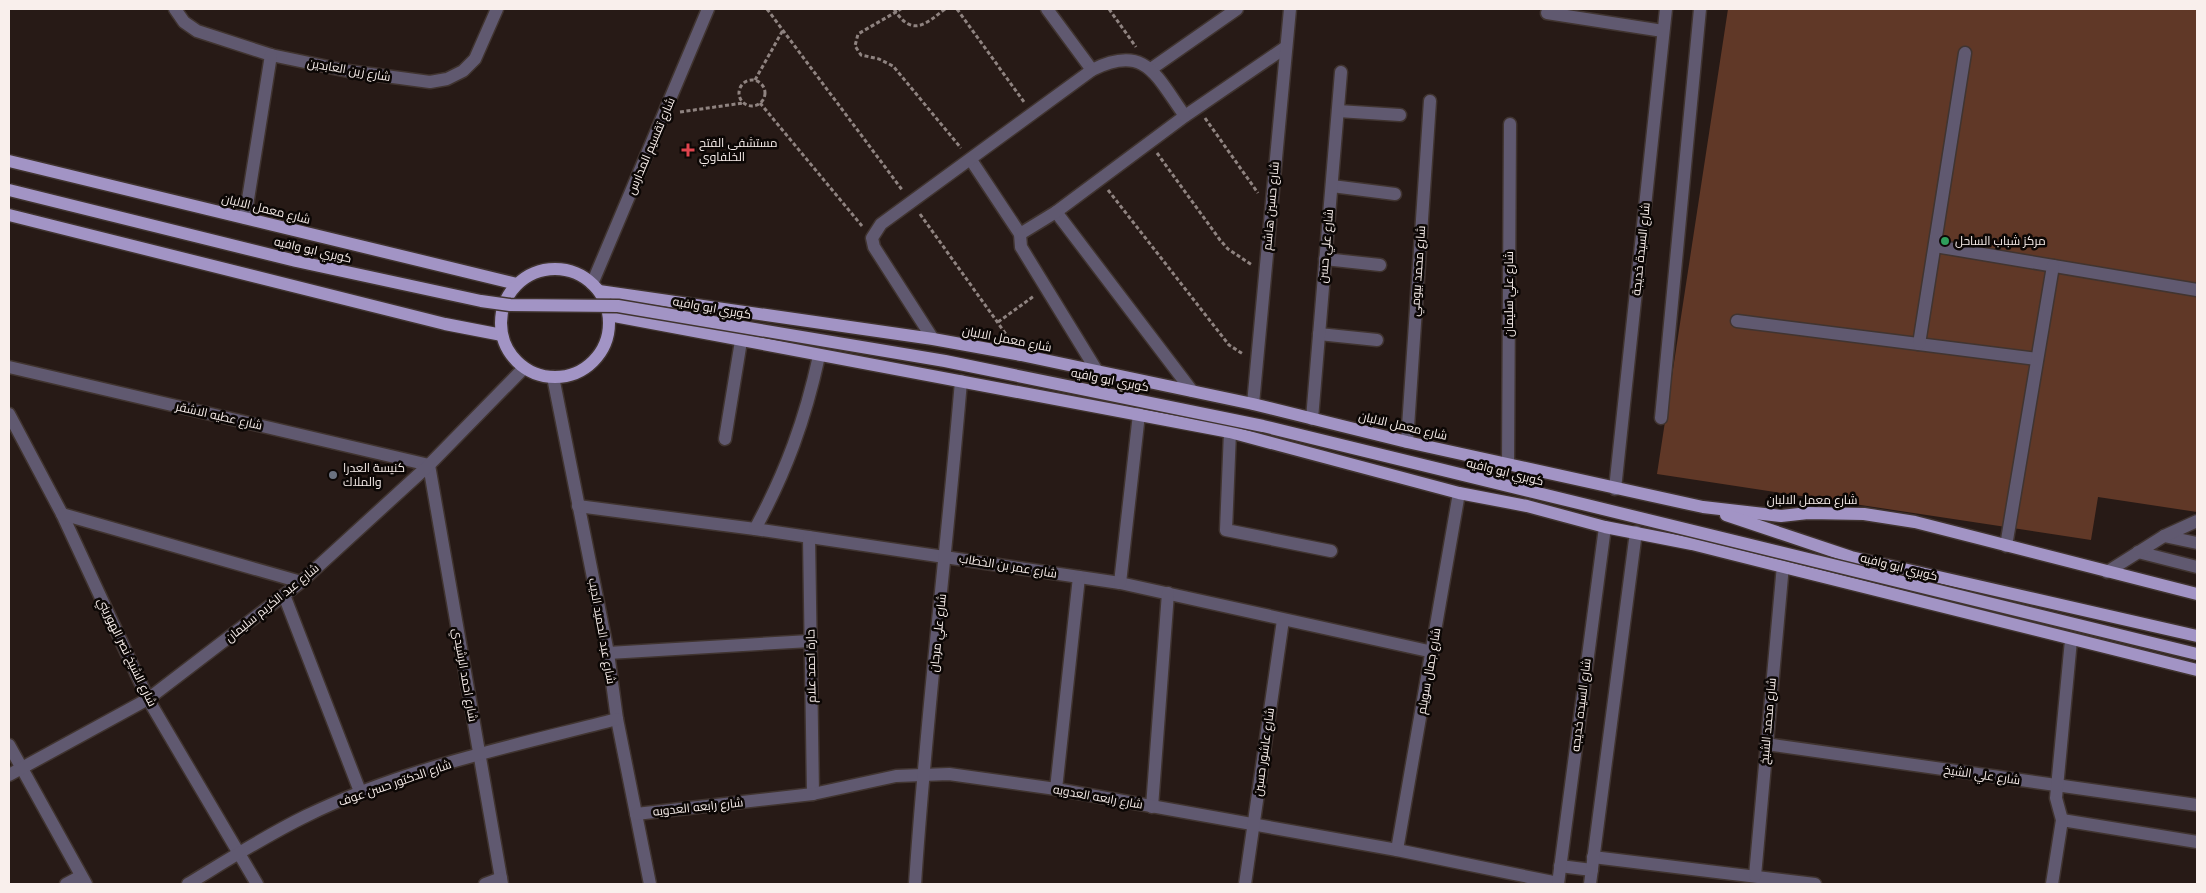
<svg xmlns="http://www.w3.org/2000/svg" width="2206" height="893" font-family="Montserrat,Cairo,sans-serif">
<rect width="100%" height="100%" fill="#271a16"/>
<polygon fill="#603827" points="1728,9 2197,9 2197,512 2098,497 2091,540 1657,474"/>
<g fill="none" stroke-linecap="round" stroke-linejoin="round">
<g stroke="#403430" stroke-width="15">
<g id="minor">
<polyline points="175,9 184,22 197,31 271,55 348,71 430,82 447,79 463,71 475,59 497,9"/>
<polyline points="1047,9 1092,70"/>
<polyline points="1547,13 1663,31"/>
<polyline points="1151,69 1237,9"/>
<polyline points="1338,111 1400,115"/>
<polyline points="971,160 1020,234 1021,247 1097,371"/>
<polyline points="1332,186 1395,194"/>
<polyline points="1056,212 1192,391"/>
<polyline points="245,218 271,55"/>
<polyline points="1020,234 1056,212 1185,116 1286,47"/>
<polyline points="1935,246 2197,290"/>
<polyline points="1325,259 1380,265"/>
<polyline points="592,284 708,9"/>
<polyline points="1737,321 2037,359"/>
<polyline points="1319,334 1377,340"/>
<path d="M933 339 874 247 872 238 881 224 1092 70C1146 43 1156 76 1185 116"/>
<polyline points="1919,344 1965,53"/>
<polyline points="9,367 429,465 502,884"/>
<polyline points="553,377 608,653 617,719 650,884"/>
<polyline points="1253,404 1290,9"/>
<polyline points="9,414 62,514 148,699 257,884"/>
<polyline points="1661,418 1700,9"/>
<polyline points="1312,419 1341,72"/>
<polyline points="1230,432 1226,530 1331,551"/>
<polyline points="725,439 741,341"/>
<polyline points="1407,442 1430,101"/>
<polyline points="1508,464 1510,124"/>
<polyline points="1615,489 1666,9"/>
<polyline points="578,506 755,529 1120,583 1433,652"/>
<polyline points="62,514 301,582"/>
<path d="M755 529C786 472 805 420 819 356"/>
<polyline points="2164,536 2197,543"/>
<polyline points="809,537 813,794"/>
<polyline points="2006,546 2053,266"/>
<polyline points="2138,552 2197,567"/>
<polyline points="2107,572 2164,536 2197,521"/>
<polyline points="1120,583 1139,414"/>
<polyline points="284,595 361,794"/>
<polyline points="608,653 810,641"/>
<polyline points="1766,744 2197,805"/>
<polyline points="9,745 86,884"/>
<polyline points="9,775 148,699 301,582 429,465 524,368"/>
<polyline points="1056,789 1079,577"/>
<polyline points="1152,807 1168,593"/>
<polyline points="636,814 813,794 896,776 949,774 1056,789 1397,850 1558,883"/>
<polyline points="2062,820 2197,842"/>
<polyline points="1397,850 1459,493"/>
<polyline points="1593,857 1815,884"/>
<polyline points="1560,866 1592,870"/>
<polyline points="1755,876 1783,565"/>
<polyline points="66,884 81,876"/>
<path d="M188 884C226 861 265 836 306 816 404 768 513 746 617 719"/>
<polyline points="485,884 501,878"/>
<path d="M915 884C926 716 947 549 961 381"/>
<polyline points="1245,884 1283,620"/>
<polyline points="1558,884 1605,527"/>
<polyline points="1590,884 1636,532"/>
<polyline points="2052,884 2062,820 2056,798 2071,640"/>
</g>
</g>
<g stroke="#403430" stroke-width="15">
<g id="major">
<polyline points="9,161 517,284"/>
<polyline points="9,215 445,324 502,335"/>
<circle cx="555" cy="323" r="54"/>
<polyline points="599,291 933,339 1021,355 1253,404 1407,442 1703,507 1781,516 1808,513 1864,514 1915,522 2197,594"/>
<polyline points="609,315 1230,432 1459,493 1527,506 1605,527 1692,544 2197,670"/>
<polyline points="1726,515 1851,557 2197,636"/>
</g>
</g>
<g stroke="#8f8380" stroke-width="3" stroke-dasharray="4 2.5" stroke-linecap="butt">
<polyline points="767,9 903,191"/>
<polyline points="894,9 896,12 901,9"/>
<path d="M945 9C927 23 913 37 896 12L858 34 855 46 861 55 879 59 893 66 961 148"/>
<polyline points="957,9 1024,102"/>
<polyline points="1109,9 1136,47"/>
<circle cx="752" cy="93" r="13"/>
<polyline points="755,80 783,30"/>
<polyline points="760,103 862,226"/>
<polyline points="680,112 743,103"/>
<polyline points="1205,118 1258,193"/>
<polyline points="1157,153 1220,240 1228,249 1252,265"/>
<polyline points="1108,190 1229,345 1243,354"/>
<polyline points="920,214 1008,337"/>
<polyline points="998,322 1034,296"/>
</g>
<use href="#minor" stroke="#605970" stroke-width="12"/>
<use href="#major" stroke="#a294c5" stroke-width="12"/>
<g stroke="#403430" stroke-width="15" stroke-linecap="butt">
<polyline id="major-bridge" points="9,190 296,261 481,301 510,305 618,306 945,361 1263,426 2197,654"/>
</g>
<use href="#major-bridge" stroke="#a294c5" stroke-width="12"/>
</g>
<path fill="#e0444e" stroke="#0c0705" stroke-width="2" d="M685.5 142.5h5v5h5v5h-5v5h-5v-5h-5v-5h5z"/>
<circle fill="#2e9e5b" stroke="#0c0705" stroke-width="2" cx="1945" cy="241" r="5"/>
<circle fill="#6b7280" stroke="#0c0705" stroke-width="2" cx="333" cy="475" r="5"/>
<g text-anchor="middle" stroke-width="5" stroke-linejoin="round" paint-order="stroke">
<g font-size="12" fill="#f9efec" stroke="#0c0705">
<text transform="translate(349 70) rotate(10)" y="4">شارع زين العابدين</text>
<text transform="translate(651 146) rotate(-67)" y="4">شارع تقسيم المدارس</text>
<text transform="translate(1271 206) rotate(-85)" y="4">شارع حسين هاشم</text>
<text transform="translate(266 209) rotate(14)" y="4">شارع معمل الالبان</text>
<text transform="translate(1326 246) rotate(-85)" y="4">شارع علي حسن</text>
<text transform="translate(1641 249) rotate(-84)" y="4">شارع السيدة خديجة</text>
<text transform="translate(313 250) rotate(13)" y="4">كوبري ابو وافيه</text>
<text transform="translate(1418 271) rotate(-86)" y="4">شارع محمد بيومي</text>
<text transform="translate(1509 294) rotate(-90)" y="4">شارع علي سليمان</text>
<text transform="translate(712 308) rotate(10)" y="4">كوبري ابو وافيه</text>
<text transform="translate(1007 339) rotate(11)" y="4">شارع معمل الالبان</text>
<text transform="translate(1110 380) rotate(11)" y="4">كوبري ابو وافيه</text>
<text transform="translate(219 416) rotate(13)" y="4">شارع عطيه الاشقر</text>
<text transform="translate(1403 426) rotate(13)" y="4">شارع معمل الالبان</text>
<text transform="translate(1505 472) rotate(14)" y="4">كوبري ابو وافيه</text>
<text x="1812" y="504">شارع معمل الالبان</text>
<text transform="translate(1008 566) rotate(9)" y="4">شارع عمر بن الخطاب</text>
<text transform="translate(1899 567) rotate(14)" y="4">كوبري ابو وافيه</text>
<text transform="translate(272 603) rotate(-39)" y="4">شارع عبد الكريم سليمان</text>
<text transform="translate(602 631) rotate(80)" y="4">شارع عبد الحميد الديب</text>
<text transform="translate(938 633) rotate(-84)" y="4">شارع علي مرجان</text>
<text transform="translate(127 652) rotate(64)" y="4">شارع الشيخ نصر الهوريني</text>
<text transform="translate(811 666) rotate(-91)" y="4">حارة احمد علام</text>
<text transform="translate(1429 671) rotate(-80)" y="4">شارع جمال سويلم</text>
<text transform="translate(465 675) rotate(80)" y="4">شارع احمد الرشيدي</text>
<text transform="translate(1581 705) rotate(-83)" y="4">شارع السيده خديجه</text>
<text transform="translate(1768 721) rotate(-85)" y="4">شارع محمد الشيخ</text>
<text transform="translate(1264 752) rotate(-82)" y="4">شارع عاشور حسين</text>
<text transform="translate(1982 775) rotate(8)" y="4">شارع علي الشيخ</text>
<text transform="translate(395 783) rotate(-19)" y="4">شارع الدكتور حسن عوف</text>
<text transform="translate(1098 797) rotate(10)" y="4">شارع رابعه العدويه</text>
<text transform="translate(698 807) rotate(-6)" y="4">شارع رابعه العدويه</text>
</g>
<g font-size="12" fill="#f9efec" stroke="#0c0705" text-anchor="start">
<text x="699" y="147">مستشفي الفتح<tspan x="699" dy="14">الخلفاوي</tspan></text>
<text x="1955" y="245">مركز شباب الساحل</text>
<text x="343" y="472">كنيسة العدرا<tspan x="343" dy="14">والملاك</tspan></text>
</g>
</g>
<rect width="2206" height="893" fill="none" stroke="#f9efec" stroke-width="20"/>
</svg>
